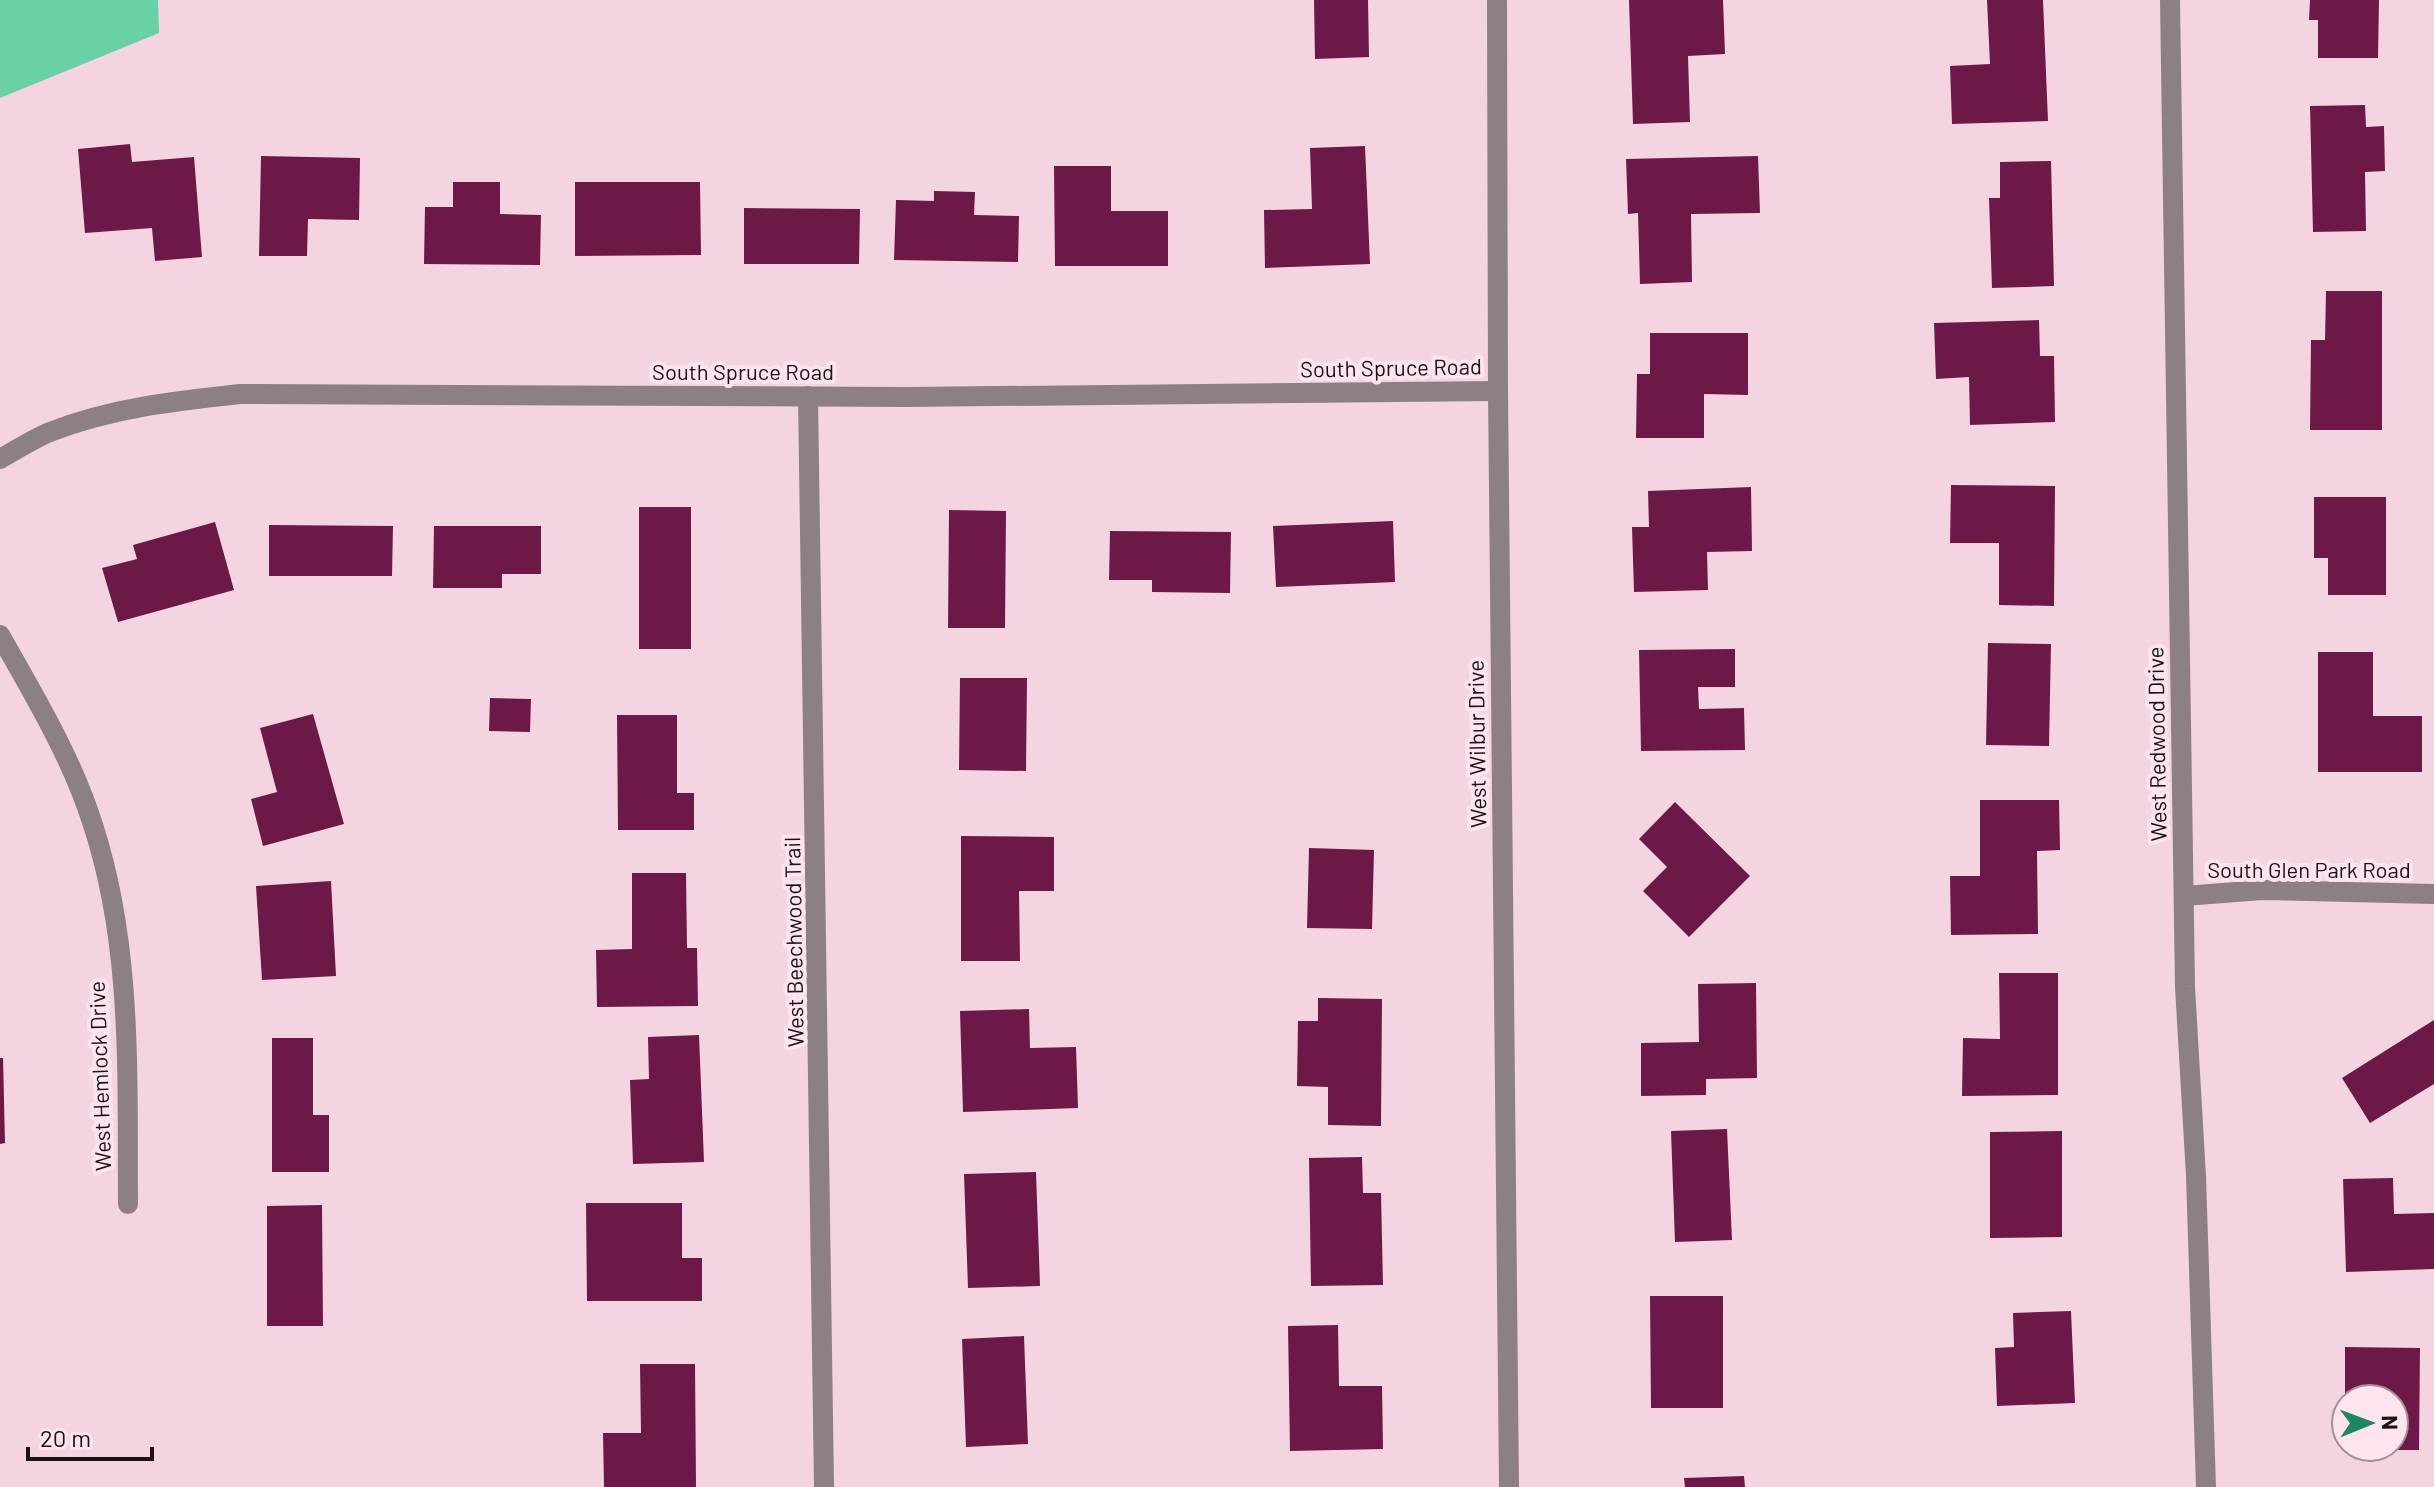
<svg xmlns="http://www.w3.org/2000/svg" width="2434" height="1487" font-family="Barlow,sans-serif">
<rect width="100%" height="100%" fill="#f5d4e2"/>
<polygon fill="#6ad0a6" points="0,0 158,0 159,33 0,98"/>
<g fill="#6d1948">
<polygon points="1314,0 1368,0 1369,57 1315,59"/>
<polygon points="1629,0 1723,0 1725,54 1688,56 1690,122 1633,124"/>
<polygon points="1987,0 2043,0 2048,121 1952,124 1950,66 1990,64"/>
<polygon points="2310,0 2379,0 2378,58 2318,58 2318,20 2309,20"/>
<polygon points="2365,105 2366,127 2384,126 2385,171 2365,172 2366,231 2313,232 2310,106"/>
<polygon points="130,144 132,162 194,157 202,257 155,261 152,228 85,233 78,149"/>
<polygon points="1365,146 1370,264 1265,268 1264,210 1312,209 1310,148"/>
<polygon points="261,156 360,158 359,220 308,219 307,256 259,256"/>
<polygon points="1758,156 1760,213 1691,214 1692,282 1640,284 1638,213 1628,214 1626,159"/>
<polygon points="2051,161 2054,286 1992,288 1989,198 2000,198 2000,162"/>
<polygon points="1054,166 1111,166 1111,211 1168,211 1168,266 1055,266"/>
<polygon points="453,182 500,182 500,214 541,215 540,265 424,264 425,207 453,207"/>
<polygon points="575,182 700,182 701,255 575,256"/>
<polygon points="934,191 975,192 974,215 1019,216 1018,262 894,260 896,200 934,201"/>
<polygon points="744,208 860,209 859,264 744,264"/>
<polygon points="2326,291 2382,291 2382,430 2310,430 2311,340 2325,340"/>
<polygon points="2039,320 2040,356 2054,356 2055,422 1970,425 1969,377 1936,379 1934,323"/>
<polygon points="1650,333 1748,333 1748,395 1704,394 1704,438 1636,438 1637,374 1650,374"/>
<polygon points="1951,485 2055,486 2054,606 1999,605 1999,543 1950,543"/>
<polygon points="1751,487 1752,551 1707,552 1708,590 1634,592 1632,527 1649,527 1648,491"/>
<polygon points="2314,497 2386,497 2386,595 2328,595 2328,558 2314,558"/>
<rect x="639" y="507" width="52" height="142"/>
<polygon points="949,510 1006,511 1005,628 948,628"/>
<polygon points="1393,521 1395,582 1276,587 1273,526"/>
<polygon points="215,522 234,590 118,622 102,568 137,559 133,545"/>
<polygon points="269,525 393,526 392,576 269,576"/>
<polygon points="434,526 541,526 541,574 502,574 502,588 433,588"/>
<polygon points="1110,531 1231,532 1230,593 1152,592 1152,580 1109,580"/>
<polygon points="1988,643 2051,644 2049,746 1986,745"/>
<polygon points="1735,649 1735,687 1698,687 1699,709 1744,708 1745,750 1641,751 1639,650"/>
<polygon points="2318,652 2373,652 2373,716 2422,716 2422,772 2318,772"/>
<polygon points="960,678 1027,678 1026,771 959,770"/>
<polygon points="490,698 531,699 530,732 489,731"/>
<polygon points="313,714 344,824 263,846 251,799 277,792 260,728"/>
<polygon points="617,715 677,715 677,793 694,793 694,830 618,830"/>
<polygon points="1980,800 2059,800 2060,850 2037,851 2038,934 1951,935 1950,876 1980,876"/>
<polygon points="1675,802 1750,876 1689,937 1643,891 1667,867 1639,839"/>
<polygon points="961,836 1054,837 1054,891 1019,891 1020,961 961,961"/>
<polygon points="1309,848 1374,850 1372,929 1307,928"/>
<polygon points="632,873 686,873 687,948 697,948 698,1006 597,1007 596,950 632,949"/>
<polygon points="331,881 336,976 262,980 256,886"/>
<polygon points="1999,973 2058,973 2058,1095 1962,1096 1963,1038 2000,1039"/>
<polygon points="1756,983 1757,1078 1706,1079 1706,1095 1641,1096 1641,1043 1699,1042 1698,984"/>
<polygon points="1318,998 1382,999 1381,1126 1328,1125 1328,1087 1297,1086 1298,1021 1318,1021"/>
<polygon points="1029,1009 1030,1048 1076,1047 1078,1108 963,1112 960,1011"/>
<polygon points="2434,1020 2434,1084 2370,1123 2342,1078"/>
<polygon points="699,1035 704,1162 633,1164 630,1080 649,1079 648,1037"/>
<polygon points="272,1038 313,1038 313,1115 329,1115 329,1172 272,1172"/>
<polygon points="0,1058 3,1058 5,1143 0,1144"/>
<polygon points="1727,1129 1732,1240 1675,1242 1671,1131"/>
<polygon points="2062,1131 2062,1237 1990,1238 1990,1132"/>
<polygon points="1362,1157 1363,1193 1381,1193 1383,1285 1311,1286 1309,1158"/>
<polygon points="1036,1172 1040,1286 968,1288 964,1174"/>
<polygon points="2393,1178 2394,1214 2434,1213 2434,1269 2346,1272 2343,1179"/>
<polygon points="586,1203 682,1203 682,1258 702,1258 702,1301 587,1301"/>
<polygon points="322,1205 323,1326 267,1326 267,1206"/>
<polygon points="1650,1296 1723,1296 1723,1408 1651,1408"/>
<polygon points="2071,1311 2075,1403 1997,1406 1995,1348 2014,1347 2013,1313"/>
<polygon points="1338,1325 1339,1386 1382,1386 1383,1449 1290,1451 1288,1326"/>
<polygon points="1024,1336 1028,1444 966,1447 962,1339"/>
<polygon points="2345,1347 2420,1348 2419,1450 2345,1450 2345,1447 2394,1447 2394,1399 2345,1399"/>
<polygon points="640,1364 695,1364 696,1487 604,1487 603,1433 641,1433"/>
<polygon points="1744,1476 1745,1487 1685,1487 1684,1478"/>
</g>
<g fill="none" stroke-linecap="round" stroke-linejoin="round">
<g stroke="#8d8085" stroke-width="20">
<polyline points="1497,0 1498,391 1509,1487"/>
<polyline points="2170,0 2185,987 2196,1176 2206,1487"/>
<polyline points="808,396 824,1487"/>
<path d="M0 459C16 450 33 439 50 432 111 408 175 401 240 394L906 397 1498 391"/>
<path d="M0 635C35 697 72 758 93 825 133 947 127 1078 128 1204"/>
<polyline points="2184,896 2262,890 2434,894"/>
</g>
</g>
<g text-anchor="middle" stroke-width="8" stroke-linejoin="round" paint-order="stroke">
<g font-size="22" fill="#1c1115" stroke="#fee4ee">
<text transform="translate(1391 368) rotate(-1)" y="8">South Spruce Road</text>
<text x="743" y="380">South Spruce Road</text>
<text transform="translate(1477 744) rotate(-91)" y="8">West Wilbur Drive</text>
<text transform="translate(2157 744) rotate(-91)" y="8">West Redwood Drive</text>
<text x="2309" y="878">South Glen Park Road</text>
<text transform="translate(794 942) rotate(-91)" y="8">West Beechwood Trail</text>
<text transform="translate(100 1076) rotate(-92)" y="8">West Hemlock Drive</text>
</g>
</g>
<g transform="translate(2370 1423) rotate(89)"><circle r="38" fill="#fee4ee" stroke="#a49097" stroke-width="2"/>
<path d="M0-6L14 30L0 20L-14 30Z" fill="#1d8662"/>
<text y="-12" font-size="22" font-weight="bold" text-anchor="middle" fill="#1c1115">N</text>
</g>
<path d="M28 1447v12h124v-12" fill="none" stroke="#1c1115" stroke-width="4"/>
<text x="40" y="1447" font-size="24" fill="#1c1115" stroke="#fee4ee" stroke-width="6" paint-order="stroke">20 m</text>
</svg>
